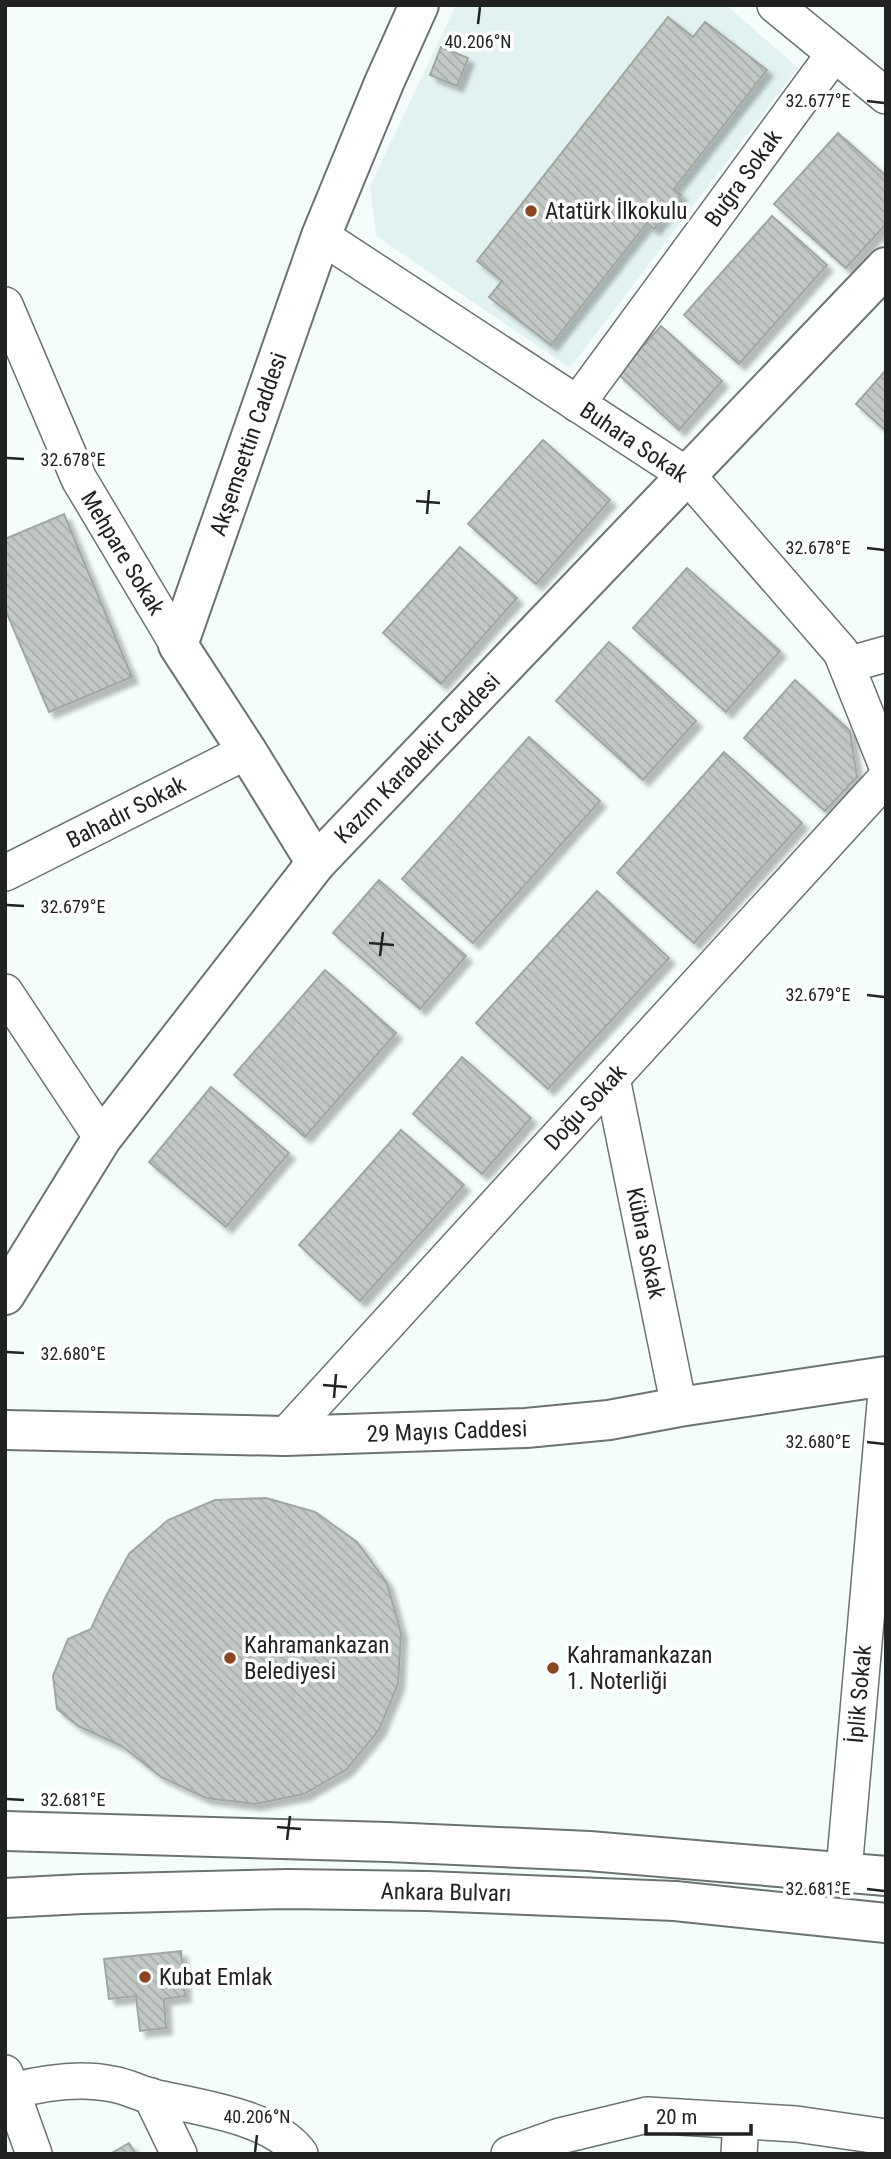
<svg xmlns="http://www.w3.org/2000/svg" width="891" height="2159" font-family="'Roboto Condensed',sans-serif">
<defs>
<pattern id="building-back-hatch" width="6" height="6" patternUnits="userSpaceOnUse" patternTransform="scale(1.75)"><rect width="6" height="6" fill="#c2c9c4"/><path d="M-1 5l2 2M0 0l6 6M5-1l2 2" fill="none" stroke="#a6aca8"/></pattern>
<filter id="shadow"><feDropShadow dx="6" dy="6" stdDeviation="2" flood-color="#0004"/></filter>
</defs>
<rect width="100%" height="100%" fill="#f4fdfc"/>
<polygon fill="#e1f3f1" points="456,5 726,5 798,68 570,368 376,236 370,186"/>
<g fill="url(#building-back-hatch)" stroke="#a0a7a3" stroke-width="2" filter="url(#shadow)">
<polygon points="668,17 693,37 705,22 767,70 674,189 681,195 654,229 647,223 551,345 489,297 502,281 477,261"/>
<polygon points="441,47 468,58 457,86 430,75"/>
<polygon points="838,133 886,176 886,224 846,268 774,204"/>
<polygon points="772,216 827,265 739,364 684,315"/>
<polygon points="661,326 722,381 679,430 618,374"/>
<polygon points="886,370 886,431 856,404"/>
<polygon points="543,440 610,500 536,584 468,524"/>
<polygon points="64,514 132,677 49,712 5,609 5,539"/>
<polygon points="460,547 517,598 441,684 383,633"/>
<polygon points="687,568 780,651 726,712 633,628"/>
<polygon points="609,642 696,721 643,780 556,701"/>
<polygon points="795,680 850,731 857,777 825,811 744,738"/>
<polygon points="529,737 600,801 473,943 402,879"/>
<polygon points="724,752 802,823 694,943 617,873"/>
<polygon points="379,880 466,956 420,1009 333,933"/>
<polygon points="597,891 669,958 548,1089 476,1023"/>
<polygon points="325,970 396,1033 305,1137 234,1075"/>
<polygon points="462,1057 531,1118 482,1174 413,1114"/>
<polygon points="211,1087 289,1153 226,1227 149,1162"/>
<polygon points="401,1130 464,1185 360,1301 299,1245"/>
<polygon points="266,1498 315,1512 357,1542 387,1583 401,1633 398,1684 379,1730 347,1769 304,1794 255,1804 206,1798 161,1777 122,1746 78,1726 57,1709 53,1676 68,1639 91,1629 105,1598 129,1554 168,1520 215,1500"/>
<polygon points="181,1951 185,1996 164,1999 166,2028 140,2031 136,1996 109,1999 104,1959"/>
<polygon points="129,2143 136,2154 110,2154"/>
</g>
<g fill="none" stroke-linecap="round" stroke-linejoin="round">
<g stroke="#6b7372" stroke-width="38">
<g id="minor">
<polyline points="775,5 886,96"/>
<polyline points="321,236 688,476 841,652 886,764"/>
<polyline points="5,305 79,479 178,645"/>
<polyline points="577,404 834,54"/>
<polyline points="847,665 886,654"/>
<polyline points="5,873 247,751"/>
<polyline points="5,992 102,1138"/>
<polyline points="612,1078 679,1407"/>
<polyline points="285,1436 886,778"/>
<polyline points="844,1871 886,1392"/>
<polyline points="5,2073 34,2154"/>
<path d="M12 2091C43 2083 79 2077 112 2084 126 2086 139 2093 153 2097 196 2107 273 2116 300 2154"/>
<polyline points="151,2096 179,2154"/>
<polyline points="509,2154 560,2136 647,2115 796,2124 886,2137"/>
<polyline points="739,2154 741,2121"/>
</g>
</g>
<g stroke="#6b7372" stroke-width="42">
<g id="tertiary">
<polyline points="316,863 247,751 178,645 321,236 384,83 419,5"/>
<polyline points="5,1295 102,1138 316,863 886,267"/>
<polyline points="5,1430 285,1436 526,1428 609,1420 679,1407 886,1376"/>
</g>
</g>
<g stroke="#6b7372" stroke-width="42">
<g id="secondary">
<polyline points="5,1831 388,1842 589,1851 886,1876"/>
<polyline points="5,1898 82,1894 288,1889 427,1891 675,1901 886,1923"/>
</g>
</g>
<use href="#minor" stroke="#fff" stroke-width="35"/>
<use href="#tertiary" stroke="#fff" stroke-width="38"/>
<use href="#secondary" stroke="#fff" stroke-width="38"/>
</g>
<path fill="none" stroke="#202322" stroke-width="2.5" d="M478 24 480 7M867 101 884 103M7 458 24 459M416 501 440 503M427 514 429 490M867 548 884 550M7 905 24 906M369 943 394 945M380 956 383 932M867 995 884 997M7 1352 24 1353M323 1385 347 1387M334 1398 336 1374M867 1442 884 1444M7 1799 24 1800M277 1827 301 1829M287 1840 290 1816M867 1889 884 1891M255 2152 257 2135"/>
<g fill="#8c4521" stroke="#fff" stroke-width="2.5">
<circle cx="531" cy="211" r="7"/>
<circle cx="230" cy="1658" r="7"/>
<circle cx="553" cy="1668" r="7"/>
<circle cx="145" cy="1977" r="7"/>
</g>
<g text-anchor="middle" stroke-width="7" stroke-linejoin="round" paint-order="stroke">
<g font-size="23" fill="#202322" stroke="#fff">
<text transform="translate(743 178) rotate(-54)" y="8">Buğra Sokak</text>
<text transform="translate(634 442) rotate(34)" y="8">Buhara Sokak</text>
<text transform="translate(248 444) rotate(-71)" y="8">Akşemsettin Caddesi</text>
<text transform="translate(123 553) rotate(59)" y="8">Mehpare Sokak</text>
<text transform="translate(417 758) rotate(-46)" y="8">Kazım Karabekir Caddesi</text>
<text transform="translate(126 812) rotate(-27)" y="8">Bahadır Sokak</text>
<text transform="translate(585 1107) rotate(-47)" y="8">Doğu Sokak</text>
<text transform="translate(646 1243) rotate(78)" y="8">Kübra Sokak</text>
<text transform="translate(447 1431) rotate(-2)" y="8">29 Mayıs Caddesi</text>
<text transform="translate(859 1694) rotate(-85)" y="8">İplik Sokak</text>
<text transform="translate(446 1892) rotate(1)" y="8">Ankara Bulvarı</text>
</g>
<g font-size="23" fill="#202322" stroke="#fff" text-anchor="start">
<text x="545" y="219">Atatürk İlkokulu</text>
<text x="244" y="1653">Kahramankazan<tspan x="244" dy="26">Belediyesi</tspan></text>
<text x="567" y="1663">Kahramankazan<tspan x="567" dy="26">1. Noterliği</tspan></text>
<text x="159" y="1985">Kubat Emlak</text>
</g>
</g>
<g font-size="18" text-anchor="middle" fill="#202322" stroke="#fff" stroke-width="7" stroke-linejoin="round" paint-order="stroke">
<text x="478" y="48">40.206°N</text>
<text x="818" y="107">32.677°E</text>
<text x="73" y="466">32.678°E</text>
<text x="818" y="554">32.678°E</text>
<text x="73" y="913">32.679°E</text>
<text x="818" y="1001">32.679°E</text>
<text x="73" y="1360">32.680°E</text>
<text x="818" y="1448">32.680°E</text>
<text x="73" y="1806">32.681°E</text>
<text x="818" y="1895">32.681°E</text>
<text x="257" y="2123">40.206°N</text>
</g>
<rect width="891" height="2159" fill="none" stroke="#202322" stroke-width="14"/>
<path d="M646 2124v10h105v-10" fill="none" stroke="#202322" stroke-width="3.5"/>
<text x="656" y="2124" font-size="21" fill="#202322" stroke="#ffffff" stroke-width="5" paint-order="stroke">20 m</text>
</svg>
